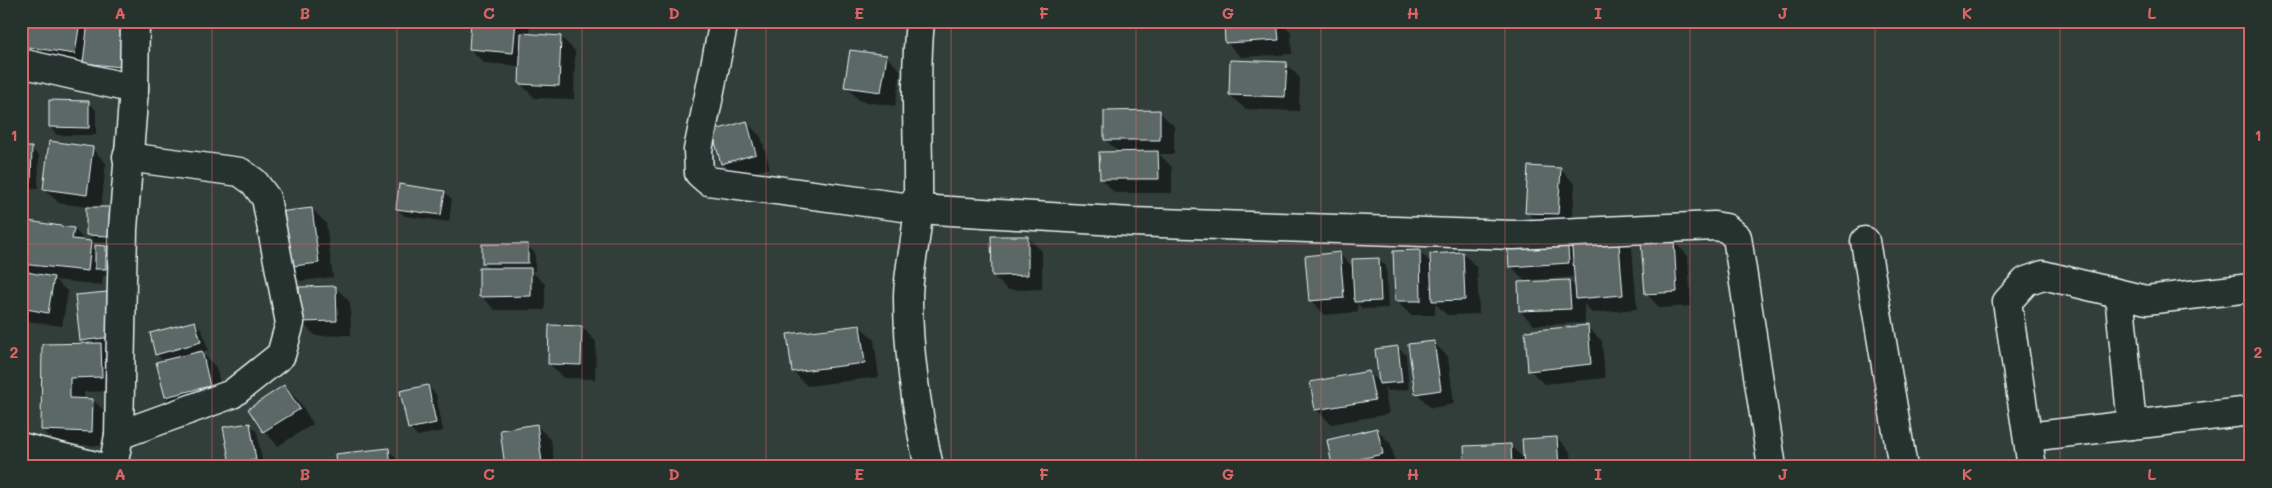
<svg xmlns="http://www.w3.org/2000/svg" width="2272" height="488" font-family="Mali,sans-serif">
<rect width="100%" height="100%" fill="#323e39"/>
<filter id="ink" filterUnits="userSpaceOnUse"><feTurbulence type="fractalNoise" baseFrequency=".02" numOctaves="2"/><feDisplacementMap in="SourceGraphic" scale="10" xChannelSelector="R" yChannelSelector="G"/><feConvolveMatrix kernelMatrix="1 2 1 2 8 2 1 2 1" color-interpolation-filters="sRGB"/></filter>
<g filter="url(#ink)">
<g fill="#0007" fill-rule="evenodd">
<polygon points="21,21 129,21 135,81 21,53"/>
<polygon points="472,21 523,21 530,29 530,35 561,37 575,51 574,99 535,98 520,83 521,66 484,63 470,49"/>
<polygon points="1226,21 1281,21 1291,32 1292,54 1241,57 1226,42"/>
<polygon points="886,56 901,71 895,106 860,101 846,86"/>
<polygon points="1286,64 1300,78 1299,111 1245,109 1230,95"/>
<polygon points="88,102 96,110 96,135 57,135 50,127"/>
<polygon points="1159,112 1174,126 1174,154 1159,154 1172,167 1172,193 1115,193 1101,179 1119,153 1105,139"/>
<polygon points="746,122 761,137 770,168 737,177 722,163"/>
<polygon points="21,148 31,148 39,156 38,189 21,189"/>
<polygon points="92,149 106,163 101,208 109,208 117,216 116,243 94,242 87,234 88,207 59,203 44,189"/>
<polygon points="1560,169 1575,184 1572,228 1541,227 1527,212"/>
<polygon points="444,192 452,199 449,222 405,216 397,209"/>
<polygon points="312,209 326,223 333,277 300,281 285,266"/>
<polygon points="74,229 86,242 91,242 95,246 106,247 113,255 113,276 103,276 102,285 55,280 68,292 62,326 21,320 21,272 34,275 23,263"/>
<path d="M1618 234 1632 248 1637 309 1592 313 1584 304 1585 323 1534 325 1520 311 1527 283 1511 266 1509 239ZM1576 277 1577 289 1569 281 1530 283 1529 280Z"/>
<polygon points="1027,237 1042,251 1042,289 1008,290 993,276"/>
<polygon points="1673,241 1688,256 1691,306 1660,308 1646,293"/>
<polygon points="527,246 535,253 535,271 531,271 545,284 545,310 495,310 481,296 490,270 483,263"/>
<polygon points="1419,251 1431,263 1463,253 1477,268 1479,314 1447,315 1435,303 1435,315 1411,315 1396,301"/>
<polygon points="1339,254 1354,268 1378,259 1386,266 1388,308 1363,309 1357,303 1358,312 1325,315 1311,300"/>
<polygon points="335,287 350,302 351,335 316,336 301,322"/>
<polygon points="107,293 121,308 116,391 84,392 84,400 93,400 107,414 106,446 57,444 42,430 86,345 82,340"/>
<polygon points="195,322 202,330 208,350 201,352 216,367 224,400 180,411 166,397 158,363 164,362 157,354"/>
<polygon points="860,326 874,340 879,377 807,386 793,371"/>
<polygon points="582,327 596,342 595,379 563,378 549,363"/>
<polygon points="1587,327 1602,341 1605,378 1544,384 1530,370"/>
<polygon points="1433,342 1448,357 1454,404 1431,408 1417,393"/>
<polygon points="1398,348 1406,355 1409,389 1388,391 1384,387 1389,414 1331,424 1317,410 1369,372 1380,383"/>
<polygon points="21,369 25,373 26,423 21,423"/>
<polygon points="284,387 299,401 313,424 278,446 264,431 250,409"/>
<polygon points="428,387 436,394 443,431 417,436 409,428"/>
<polygon points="249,424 257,432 263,467 234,467 231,464"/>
<polygon points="536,425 551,440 555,467 507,467"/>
<polygon points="1376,429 1391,444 1396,467 1336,467 1333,464"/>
<polygon points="1557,438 1571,453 1572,467 1467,467 1510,445 1525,460"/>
<polygon points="389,450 403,467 337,467"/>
</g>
<g fill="#5c6865" stroke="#e8f1f8">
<polygon points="21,21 80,21 75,54 21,46"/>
<polygon points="88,21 126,21 121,67 83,63"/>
<polygon points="471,21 516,21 513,53 469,49"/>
<polygon points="1224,21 1277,21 1279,40 1225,43"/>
<polygon points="521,33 561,36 559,86 519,84"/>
<polygon points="850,50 887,55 881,92 844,87"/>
<polygon points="1230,60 1287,62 1285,97 1229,95"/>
<polygon points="49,100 89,101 89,128 49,127"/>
<polygon points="1160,110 1160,140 1104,140 1104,111"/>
<polygon points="747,121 756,154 721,164 712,131"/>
<polygon points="49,141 93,147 87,195 43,189"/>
<polygon points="21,147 32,147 31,182 21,182"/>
<polygon points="1158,151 1159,179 1100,179 1099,152"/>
<polygon points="1528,166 1561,168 1558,214 1525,213"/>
<polygon points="399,184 445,191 441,215 396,209"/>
<polygon points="86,207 110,207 109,236 86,235"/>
<polygon points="312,208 319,263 284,267 278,212"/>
<polygon points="28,221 74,228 72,239 91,241 88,271 21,264"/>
<polygon points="1618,232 1623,295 1576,299 1571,236"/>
<polygon points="1567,234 1569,263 1509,267 1507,238"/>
<polygon points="991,236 1028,236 1028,275 992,276"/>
<polygon points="1674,240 1677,292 1645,294 1641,242"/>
<rect x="482" y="244" width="46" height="19"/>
<polygon points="95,245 106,246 106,269 95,269"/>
<polygon points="1420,250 1421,301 1395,301 1393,251"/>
<polygon points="1340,252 1344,298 1309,301 1305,256"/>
<polygon points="1463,252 1465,300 1432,301 1430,254"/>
<polygon points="1379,258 1381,301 1354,302 1352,259"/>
<polygon points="479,268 531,268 531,296 479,297"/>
<polygon points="21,271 54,277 48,313 21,308"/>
<polygon points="1569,280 1571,309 1519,311 1518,282"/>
<polygon points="336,286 337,321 300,322 299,287"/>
<polygon points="107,292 112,337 80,341 75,295"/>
<polygon points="195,321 201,342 155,355 150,333"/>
<polygon points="549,325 582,326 581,365 548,364"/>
<polygon points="860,325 865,363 792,372 787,334"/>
<polygon points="1588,325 1591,364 1528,371 1525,331"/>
<polygon points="1434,341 1441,390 1415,394 1408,344"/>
<polygon points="101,343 102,377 70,378 70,398 93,399 92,432 41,430 42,344"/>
<polygon points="1398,346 1402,382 1379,384 1375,349"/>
<polygon points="202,351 210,386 165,397 156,362"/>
<polygon points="1369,371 1375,400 1315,410 1310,382"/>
<polygon points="284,385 300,409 263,432 248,409"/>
<polygon points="428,385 436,423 408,429 400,391"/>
<polygon points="250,423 256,460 230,464 223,427"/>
<polygon points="537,424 542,463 505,467 500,430"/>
<polygon points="1377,428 1383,454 1332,465 1327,440"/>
<polygon points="1557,437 1559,467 1524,467 1522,439"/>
<polygon points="1511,444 1512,467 1465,467 1464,446"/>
<polygon points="389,448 391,467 336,467 335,454"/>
<polygon points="21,452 36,456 33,467 21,467"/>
<polygon points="1380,461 1382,467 1362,467"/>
</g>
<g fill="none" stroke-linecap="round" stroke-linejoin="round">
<g stroke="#e8f1f8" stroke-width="31">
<g id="minor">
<polyline points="724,21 698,150 699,173 708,181 918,209 1132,222 1513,235 1714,226 1726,228 1737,237 1772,467"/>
<path d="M920 21C914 83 919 145 918 207 918 237 908 267 908 298 908 353 917 412 929 467"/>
<polyline points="21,63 134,89"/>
<polyline points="1865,241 1903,467"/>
<polyline points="2119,294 2132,425"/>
<polyline points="119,435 232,394 281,355 290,323 266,198 254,182 240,172 127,157"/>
<polyline points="2028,437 2251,411"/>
<polyline points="21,447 100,467"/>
<polyline points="113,467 119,435 123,229 134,89 135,21"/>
<polyline points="2032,467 2007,302 2026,281 2043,275 2146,300 2251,288"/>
</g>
</g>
<use href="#minor" stroke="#26332d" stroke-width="28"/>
</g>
</g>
<path fill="none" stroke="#db6466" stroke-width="1" stroke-opacity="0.55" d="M212 21V467M397 21V467M582 21V467M766 21V467M951 21V467M1136 21V467M1321 21V467M1505 21V467M1690 21V467M1875 21V467M2060 21V467M21 244H2251"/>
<rect width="2272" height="488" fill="none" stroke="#26332d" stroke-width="55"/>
<rect x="28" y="28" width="2216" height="432" fill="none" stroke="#db6466" stroke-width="2"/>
<g font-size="16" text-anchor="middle" font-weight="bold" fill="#db6466">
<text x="120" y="19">A</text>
<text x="305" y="19">B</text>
<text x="489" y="19">C</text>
<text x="674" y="19">D</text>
<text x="859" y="19">E</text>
<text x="1044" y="19">F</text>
<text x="1228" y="19">G</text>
<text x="1413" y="19">H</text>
<text x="1598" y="19">I</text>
<text x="1783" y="19">J</text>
<text x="1967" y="19">K</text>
<text x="2152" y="19">L</text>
<text x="14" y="141">1</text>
<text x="2258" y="141">1</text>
<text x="14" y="358">2</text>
<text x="2258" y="358">2</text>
<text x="120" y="480">A</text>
<text x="305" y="480">B</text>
<text x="489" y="480">C</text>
<text x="674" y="480">D</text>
<text x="859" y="480">E</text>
<text x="1044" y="480">F</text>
<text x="1228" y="480">G</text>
<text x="1413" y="480">H</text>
<text x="1598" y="480">I</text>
<text x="1783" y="480">J</text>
<text x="1967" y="480">K</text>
<text x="2152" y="480">L</text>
</g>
</svg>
